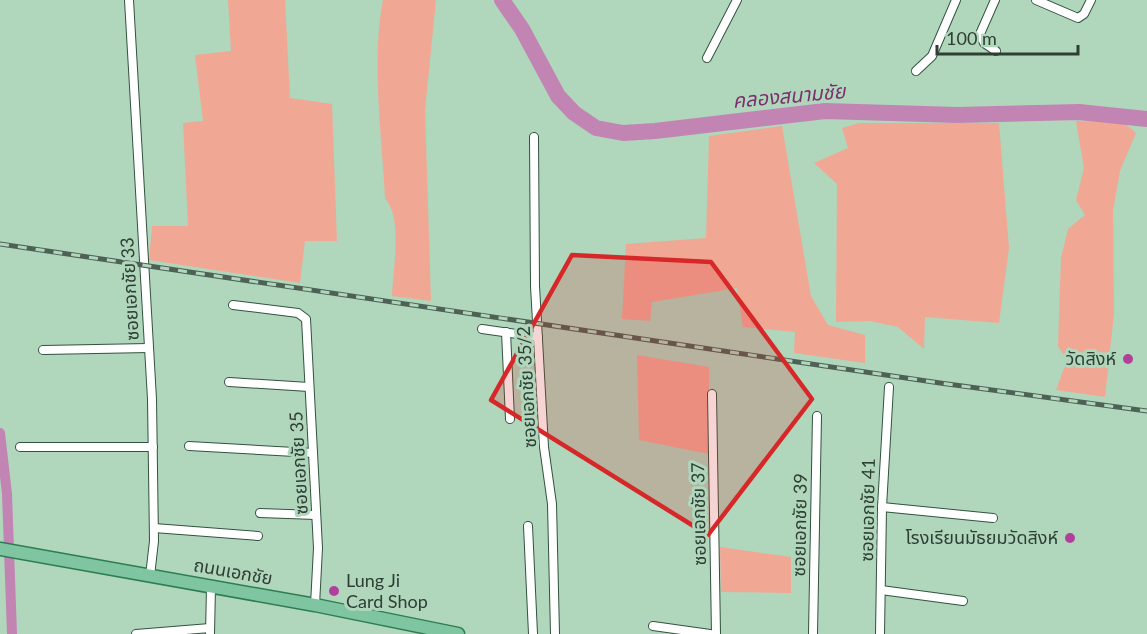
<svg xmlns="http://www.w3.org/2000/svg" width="1147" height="634" font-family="Lato,'Noto Sans Thai',sans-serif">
<rect width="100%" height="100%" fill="#b0d6bc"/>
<g fill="#f0a895">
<polygon points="228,0 285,0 290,98 332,104 337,241 305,241 300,283 149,260 152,226 188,226 183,123 203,121 195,55 231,51"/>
<path d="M383 0H436L425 110 431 301 392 296C393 268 403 219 385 198 382 136 371 61 383 0Z"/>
<polygon points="1076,121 1123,122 1136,133 1120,171 1113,211 1114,314 1105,397 1056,390 1067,360 1058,346 1061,258 1068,229 1085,215 1076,200 1084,168"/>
<polygon points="859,123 999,123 1009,248 999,323 925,317 924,349 898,327 870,321 836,322 837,184 814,163 848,148 842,128"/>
<polygon points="782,126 811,296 828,325 865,335 865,363 794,353 795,332 743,327 737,288 652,302 650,321 622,319 626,244 706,238 709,136"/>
<polygon points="637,355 709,367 709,454 639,440"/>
<polygon points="720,547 791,557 791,593 721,592"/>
</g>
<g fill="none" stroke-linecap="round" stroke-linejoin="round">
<polyline stroke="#c284b3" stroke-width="10" points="0,433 7,494 12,634"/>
<polyline stroke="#c284b3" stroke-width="16" points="502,0 522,29 558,96 574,113 596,128 623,133 655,131 825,111 957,115 1079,112 1147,119"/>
<g stroke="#32533e" stroke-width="10">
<g id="minor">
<polyline points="129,0 152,399 154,541 150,576"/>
<polyline points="995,0 980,34 984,43 996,51"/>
<polyline points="1036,0 1078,18 1084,14 1091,0"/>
<polyline points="707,58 737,0"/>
<polyline points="916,71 932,56 956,0"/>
<polyline points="534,137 535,286 544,447 552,504 555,634"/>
<polyline points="233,305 298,313 306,319 318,548 315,605"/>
<polyline points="482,329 538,337"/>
<polyline points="506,332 510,419"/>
<polyline points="43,350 149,348"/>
<polyline points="229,382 309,387"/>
<polyline points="712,394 716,634"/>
<polyline points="189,446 313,453"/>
<polyline points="20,447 153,447"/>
<polyline points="882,507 993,518"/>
<polyline points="260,513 316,515"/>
<polyline points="528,526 533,634"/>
<polyline points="154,528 258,536"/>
<polyline points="881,590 963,601"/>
<polyline points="653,626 710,634"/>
<polyline points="136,634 210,628"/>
<polyline points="210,634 211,586"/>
<polyline points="813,634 817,416"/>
<polyline points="880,634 882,507 889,387"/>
</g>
</g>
<g stroke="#2d7d52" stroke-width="15">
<polyline id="primary" points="0,549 315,605 458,634"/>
</g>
<use href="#minor" stroke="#fff" stroke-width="8"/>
<use href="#primary" stroke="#80c5a1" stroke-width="12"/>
<g stroke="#4d6254" stroke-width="5">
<polyline id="rail" points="0,244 940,383 1147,411"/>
</g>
<use href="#rail" stroke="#b0d6bc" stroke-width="3" stroke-dasharray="9" stroke-linecap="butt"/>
</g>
<path fill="#d62828" fill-opacity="0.2" stroke="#d62828" stroke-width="4.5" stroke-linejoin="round" d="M572 255 711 262 812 399 708 535 491 400Z"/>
<g fill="#b1409c" stroke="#b0d6bc" stroke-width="2">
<circle cx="1128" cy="359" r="6"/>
<circle cx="1070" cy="538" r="6"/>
<circle cx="334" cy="591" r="6"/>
</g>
<g text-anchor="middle" stroke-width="6" stroke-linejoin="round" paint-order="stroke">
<g font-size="18" fill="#2e3e33" stroke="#b0d6bc">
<text transform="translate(130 289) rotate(-93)" y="6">ซอยเอกชัย 33</text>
<text transform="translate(527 387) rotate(-93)" y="6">ซอยเอกชัย 35/2</text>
<text transform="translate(299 463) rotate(-93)" y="6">ซอยเอกชัย 35</text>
<text transform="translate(868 510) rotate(-89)" y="6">ซอยเอกชัย 41</text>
<text transform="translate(699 514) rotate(-91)" y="6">ซอยเอกชัย 37</text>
<text transform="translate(800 525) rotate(-89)" y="6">ซอยเอกชัย 39</text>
<text transform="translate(233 572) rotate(10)" y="6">ถนนเอกชัย</text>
</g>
<g font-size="18" fill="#2e3e33" stroke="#b0d6bc" text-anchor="end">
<text x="1116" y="365">วัดสิงห์</text>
<text x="1058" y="544">โรงเรียนมัธยมวัดสิงห์</text>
<text x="346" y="587" text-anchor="start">Lung Ji<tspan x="346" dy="21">Card Shop</tspan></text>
</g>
<g font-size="20" font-style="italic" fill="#7b306c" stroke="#b0d6bc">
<text transform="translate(789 96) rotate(-5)" y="7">คลองสนามชัย</text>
</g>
</g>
<path d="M937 45v9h141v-9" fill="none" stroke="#2e3e33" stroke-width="3"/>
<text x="946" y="45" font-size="18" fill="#2e3e33" stroke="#b0d6bc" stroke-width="4.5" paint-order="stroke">100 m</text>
</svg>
